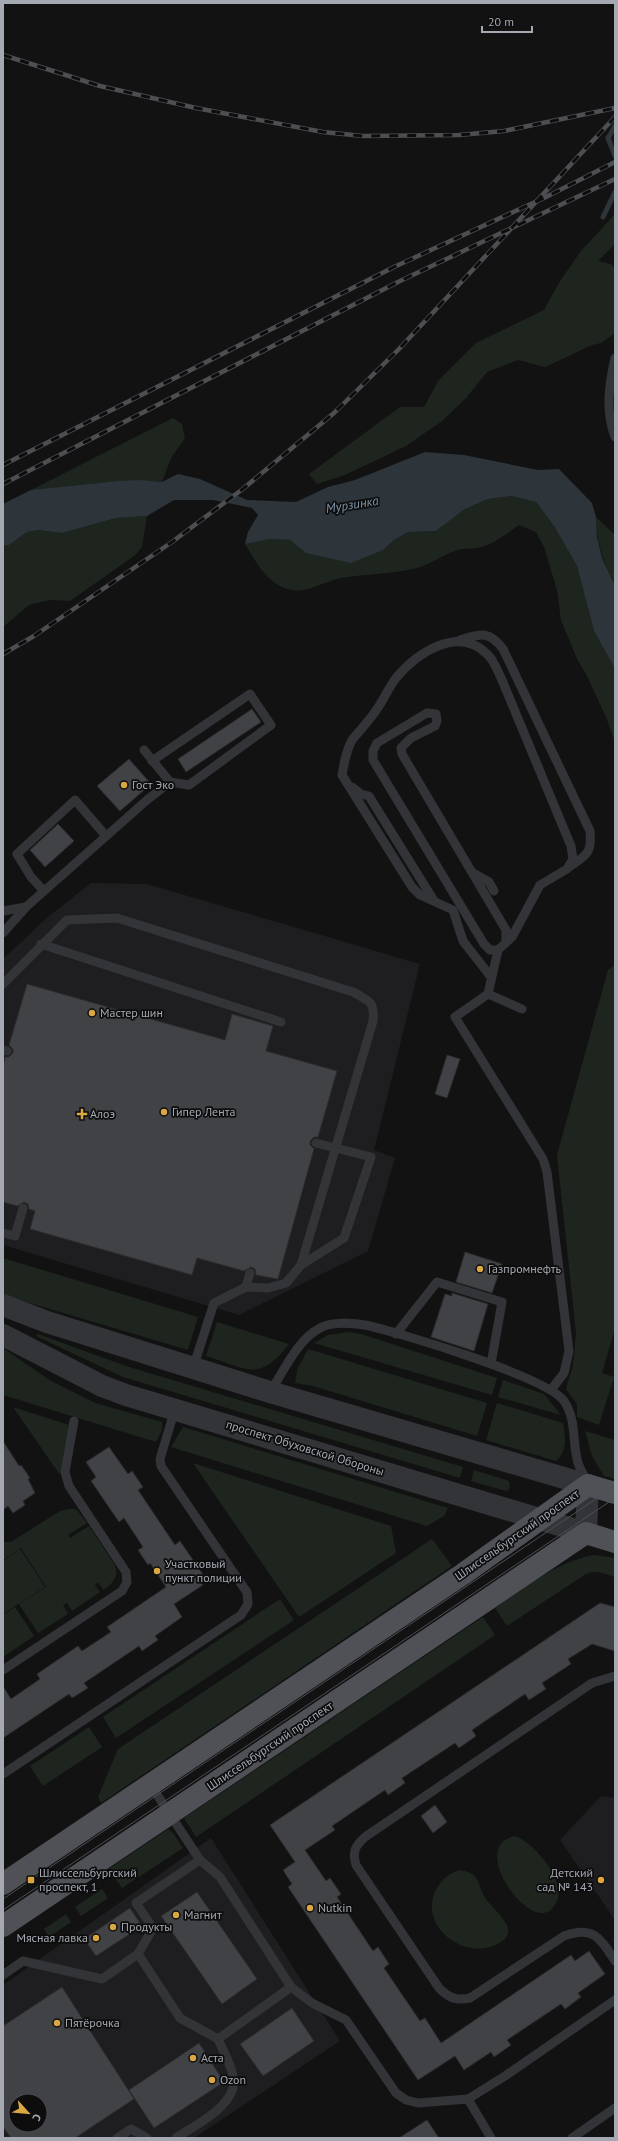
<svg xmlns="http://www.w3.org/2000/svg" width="618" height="2141" font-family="'PT Sans',sans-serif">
<rect width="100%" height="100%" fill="#121213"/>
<g fill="#1e1e20" fill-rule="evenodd">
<polygon points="91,883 147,884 420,964 374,1150 395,1158 368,1251 239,1315 3,1245 3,959 49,916"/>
<polygon points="601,1796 615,1798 615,1920 560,1840"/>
<path d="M211 1838 340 2041 194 2138H3V1985ZM16 2101H40V2125H16Z"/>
</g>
<g fill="#1e251f">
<polygon points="615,214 615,244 598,261 611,264 615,269 615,333 601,343 592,345 545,367 518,360 487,372 466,398 442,421 406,446 345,475 317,484 309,474 400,407 424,407 438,381 476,343 544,310 560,281 581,251"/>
<path d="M173 418 182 424 185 438 171 458 162 482C118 478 75 487 31 490Z"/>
<path d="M512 496 536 502 554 526 577 566 594 631 615 669V742L606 717 586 674 578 661 561 620 557 590 544 547 536 532 519 525C506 534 493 545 477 548 471 549 464 548 458 550 443 554 432 564 417 568 392 574 366 574 341 578 321 582 304 597 282 587 264 579 255 560 245 544L269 539 290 540 306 553 383 550 394 540 408 532 436 531 465 509 488 499Z"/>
<polygon points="147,516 142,547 134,556 70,601 50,600 29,605 3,627 3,546 9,545 27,532 38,530 62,533 116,518"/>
<path d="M596 517 615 535V586C603 561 597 545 596 517Z"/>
<polygon points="615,965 615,1328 602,1373 614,1377 599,1425 577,1417 577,1404 566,1389 573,1365 576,1333 557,1155 608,970"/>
<polygon points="3,1258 198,1317 188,1350 3,1295"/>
<path d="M217 1322 289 1344C258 1383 249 1369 206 1356Z"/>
<polygon points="349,1332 361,1334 497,1378 492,1395 314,1343 328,1335"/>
<polygon points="38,1334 126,1366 463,1467 460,1478 123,1377 36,1336"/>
<polygon points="3,1348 51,1381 95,1403 162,1422 162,1430 156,1442 3,1395"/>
<polygon points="308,1349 487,1403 477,1436 313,1386 295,1383 297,1370"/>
<polygon points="503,1380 544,1394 561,1415 498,1397"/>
<path d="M497 1403 563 1423C565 1438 568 1451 556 1461L486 1440Z"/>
<polygon points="13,1407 69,1425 60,1475"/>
<polygon points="183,1427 448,1508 444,1516 427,1526 171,1447"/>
<polygon points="585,1431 615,1440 615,1479 604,1476 592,1456"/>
<polygon points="193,1463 391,1526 396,1553 299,1617"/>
<polygon points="474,1470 509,1481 510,1488 507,1491 502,1490 471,1481"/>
<path d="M69 1509H76L87 1523 68 1535 70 1538 89 1526 115 1565C119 1577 113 1583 103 1590L98 1582 95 1585 100 1592 72 1611 67 1603 63 1605 68 1614 38 1633 19 1604 46 1587 21 1548 3 1560V1542H11L60 1511Z"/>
<polygon points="432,1539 452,1566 101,1803 98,1797 118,1749"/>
<polygon points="20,1549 45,1587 3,1614 3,1561"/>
<path d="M594 1555 615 1558V1577C605 1574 596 1569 586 1574L507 1626 495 1608C526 1587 556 1562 594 1555Z"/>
<polygon points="280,1599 294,1620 116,1738 103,1717"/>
<polygon points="15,1607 34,1636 3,1657 3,1615"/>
<polygon points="483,1617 495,1635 196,1837 184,1818"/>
<polygon points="89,1727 102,1747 43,1786 30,1766"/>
<polygon points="168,1829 173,1833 183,1848 122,1888 109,1869"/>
<path d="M515 1836C535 1843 571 1885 554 1906 551 1911 547 1913 542 1913 515 1912 473 1844 515 1836Z"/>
<path d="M460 1870C482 1874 476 1884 486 1899 496 1913 526 1933 493 1946 459 1959 417 1922 437 1888 443 1878 449 1873 460 1870Z"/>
<polygon points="102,1889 108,1898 81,1916 75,1907"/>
<polygon points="66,1914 71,1922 49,1937 44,1929"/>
</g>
<polygon fill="#2d343a" points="425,452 464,455 538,470 559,469 592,503 596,517 597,537 602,558 615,586 615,669 594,631 577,566 554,526 536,502 512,496 488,499 465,509 436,531 408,532 394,540 383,550 351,563 306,553 290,540 269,539 245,544 248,532 258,515 252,508 213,500 174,500 147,516 116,518 62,533 38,530 27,532 9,545 3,546 3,504 31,490 118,481 139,480 162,482 178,474 200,479 247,500 296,502 328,487 355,480"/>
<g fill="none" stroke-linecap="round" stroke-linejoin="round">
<g stroke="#2d343a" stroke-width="5">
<polyline points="615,126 608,138 615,156"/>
<polyline points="603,217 615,192"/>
</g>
</g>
<g fill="#414246" stroke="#2c2c2f" fill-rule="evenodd">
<polygon points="252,709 261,722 186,772 178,759"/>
<polygon points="129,759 151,784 120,811 97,786"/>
<polygon points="58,824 74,841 45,867 30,850"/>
<polygon points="27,984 225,1040 232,1014 273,1026 266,1051 337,1071 318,1137 314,1137 310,1141 310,1145 314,1149 278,1279 256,1275 255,1269 251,1267 244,1271 197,1258 192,1275 30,1229 35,1211 29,1209 28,1204 24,1202 17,1206 3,1202 3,1066 5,1057 9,1057 13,1053 13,1049 9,1045"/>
<polygon points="447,1055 460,1059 447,1098 435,1094"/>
<polygon points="465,1252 502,1264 492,1293 456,1282"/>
<polygon points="452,1293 488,1304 474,1351 431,1337 445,1294 452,1296"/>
<polygon points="3,1441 19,1466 21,1465 30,1478 28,1479 35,1493 23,1501 25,1505 13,1513 8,1506 3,1510"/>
<polygon points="109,1447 128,1474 132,1471 143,1487 138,1490 175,1545 180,1541 206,1579 201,1582 203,1585 174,1604 182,1617 155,1636 158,1640 142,1651 139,1646 84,1683 88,1688 72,1698 69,1694 3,1738 3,1686 11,1699 40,1679 37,1674 78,1646 82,1651 111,1632 107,1627 166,1587 150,1563 148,1565 138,1550 143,1547 124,1518 119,1522 91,1481 96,1477 86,1462"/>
<polygon points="600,1603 615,1607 615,1651 592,1644 568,1659 571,1664 542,1683 546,1689 529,1700 525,1694 472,1730 476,1736 459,1748 455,1743 402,1778 405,1783 388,1795 385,1790 332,1826 335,1830 305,1850 326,1881 330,1878 341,1894 337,1897 373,1951 378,1947 389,1964 384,1968 420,2021 425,2018 441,2043 571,1955 575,1961 589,1951 605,1974 578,1993 581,1997 565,2009 561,2004 507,2040 511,2045 494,2057 491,2052 464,2070 455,2056 418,2080 288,1887 292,1884 283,1870 295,1862 270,1825"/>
<polygon points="435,1805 447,1822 433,1833 421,1816"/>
<polygon points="197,1892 257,1979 222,2004 161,1916"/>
<polygon points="130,1908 142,1926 96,1956 84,1939"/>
<path d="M62 1987 134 2099 75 2138H11L3 2127V2026ZM16 2101H40V2125H16Z"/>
<polygon points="292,2008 314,2041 263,2076 240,2044"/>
<polygon points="199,2043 224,2082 154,2128 129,2090"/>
<polygon points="427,2120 439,2138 399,2138"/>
</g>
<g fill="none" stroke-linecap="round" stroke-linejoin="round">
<g stroke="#333437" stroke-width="9">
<path d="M615 358C609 385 605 410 615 437"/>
<path d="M460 640C480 634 489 630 503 649L590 831C592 853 587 855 569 867"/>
<polyline points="144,750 170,782"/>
<polyline points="352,787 361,794 369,796 433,899"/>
<polyline points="473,873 489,882 494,891"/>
<polyline points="43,890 31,877 17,854 75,800 106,836"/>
<polyline points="3,911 26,907 147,800 170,782 189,785 271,725 250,694 152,761"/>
<polyline points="3,933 26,907"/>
<polyline points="41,944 281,1022"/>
<polyline points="498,950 490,950 484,944 373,760 373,751 377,743 427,713 436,714 437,721 435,726 411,738 401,748 402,754 506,930 506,942"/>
<path d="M491 977 463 941 453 910 420 895 412 887 342 775C344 763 346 751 352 740 360 730 370 720 377 709 384 699 389 687 396 678 417 653 458 625 487 654 494 660 498 672 502 680L571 846 573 859 567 869 540 885 512 937 498 950 488 994 455 1017 543 1159 547 1172 569 1351 564 1373 551 1390"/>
<path d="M3 984 67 920 117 918 353 992C369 1001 375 1001 373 1021L301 1265"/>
<polyline points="488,994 522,1009"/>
<polyline points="3,1050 7,1051"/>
<polyline points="3,1233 15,1236 23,1208"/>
<polyline points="246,1287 250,1273"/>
<polyline points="396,1334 437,1282 502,1302 491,1364"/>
<polyline points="193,1368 214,1303 246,1287 268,1288 286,1283 301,1265 344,1238 371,1157 316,1143"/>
<path d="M270 1392C284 1371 297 1340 320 1328 333 1321 351 1323 365 1325 398 1332 547 1377 564 1401 577 1420 572 1443 578 1463 580 1469 584 1476 587 1482"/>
<polyline points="3,1670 122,1591 127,1582 126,1572 69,1486 65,1472 74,1421"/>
<path d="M615 1676 592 1683 365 1837C355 1846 352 1852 356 1865L439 1988C449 1998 456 2001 470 1998L564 1936C593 1925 600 1938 615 1961"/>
<polyline points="3,1774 241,1615 248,1604 247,1592 244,1588 161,1466 160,1459 175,1409"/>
<polyline points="150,1784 200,1860 220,1877 291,1987 312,2003 346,2020 396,2093 406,2100 418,2103 468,2099 491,2138"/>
<polyline points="200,1860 136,1903 153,1928 138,1954 180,2018 218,2039 291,1987"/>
<polyline points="3,1975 23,1961 102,1979 138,1954"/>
<polyline points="468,2099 505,2076 615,2000"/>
<polyline points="117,2138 131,2129 147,2138"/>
<path d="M176 2138C195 2125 240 2104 233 2076 231 2064 223 2051 218 2039"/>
<polyline points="572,2138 615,2108"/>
</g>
<polyline stroke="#333437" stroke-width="22" points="3,1305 47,1322 270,1392 588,1485 586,1533 126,1395 102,1386 3,1335"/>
<g stroke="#4f5156" stroke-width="22">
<polyline points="3,1884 463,1574 588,1485 615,1493"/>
<polyline points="3,1926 586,1533 615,1542"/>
</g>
<g stroke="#4c4e52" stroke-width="1">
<polyline points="3,1899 615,1486"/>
<polyline points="3,1910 615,1498"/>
</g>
<g stroke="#4c4e52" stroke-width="4.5">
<g id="rail">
<polyline points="3,55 100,86 196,108 323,132 363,136 459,135 504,131 615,108"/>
<polyline points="3,465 394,267 546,197 615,162"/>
<polyline points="3,484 398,282 615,179"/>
<polyline points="3,654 34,636 172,542 244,488 334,413 399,349 615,117"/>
</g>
</g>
<use href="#rail" stroke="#0d0d0e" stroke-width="3" stroke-dasharray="9" stroke-linecap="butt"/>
</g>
<g fill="#daa742" stroke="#0d0d0e" stroke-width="1.5">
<circle cx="124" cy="785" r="4"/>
<circle cx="92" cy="1013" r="4"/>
<circle cx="164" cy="1112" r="4"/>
<path d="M80 1108h4v4h4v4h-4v4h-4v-4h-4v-4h4z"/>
<circle cx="480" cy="1269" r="4"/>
<circle cx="157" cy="1571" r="4"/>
<rect x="27" y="1876" width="8" height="8" rx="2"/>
<circle cx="601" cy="1880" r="4"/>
<circle cx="310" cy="1908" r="4"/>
<circle cx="176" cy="1915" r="4"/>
<circle cx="113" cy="1927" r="4"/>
<circle cx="96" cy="1938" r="4"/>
<circle cx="57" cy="2023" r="4"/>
<circle cx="193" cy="2058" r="4"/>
<circle cx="212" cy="2080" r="4"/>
</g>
<g text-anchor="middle" stroke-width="3.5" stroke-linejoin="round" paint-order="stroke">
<g font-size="12" fill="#a5a9b2" stroke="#0d0d0e" text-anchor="start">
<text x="132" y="789">Гост Эко</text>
<text x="100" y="1017">Мастер шин</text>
<text x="172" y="1116">Гипер Лента</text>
<text x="90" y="1118">Алоэ</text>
<text x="488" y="1273">Газпромнефть</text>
<text x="165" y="1568">Участковый<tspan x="165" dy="14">пункт полиции</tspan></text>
<text x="39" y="1877">Шлиссельбургский<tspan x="39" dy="14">проспект, 1</tspan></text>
<text x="593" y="1877" text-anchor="end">Детский<tspan x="593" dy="14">сад № 143</tspan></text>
<text x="318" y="1912">Nutkin</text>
<text x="184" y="1919">Магнит</text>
<text x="121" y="1931">Продукты</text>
<text x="88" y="1942" text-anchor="end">Мясная лавка</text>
<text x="65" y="2027">Пятёрочка</text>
<text x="201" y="2062">Аста</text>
<text x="220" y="2084">Ozon</text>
</g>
<g font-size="12" fill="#a5a9b2" stroke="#0d0d0e">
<text transform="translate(305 1448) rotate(17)" y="4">проспект Обуховской Обороны</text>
<text transform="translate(517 1535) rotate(-35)" y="4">Шлиссельбургский проспект</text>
<text transform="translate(270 1746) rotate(-34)" y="4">Шлиссельбургский проспект</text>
</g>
<g font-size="13" font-style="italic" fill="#7f96a9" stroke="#0d0d0e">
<text transform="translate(352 504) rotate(-9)" y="5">Мурзинка</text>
</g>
</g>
<rect width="618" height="2141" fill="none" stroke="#a5a9b2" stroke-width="8"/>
<g transform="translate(28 2113) rotate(117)"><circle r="19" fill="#0d0d0e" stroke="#4a4b50"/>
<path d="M0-3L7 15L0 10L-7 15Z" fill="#daa742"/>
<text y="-6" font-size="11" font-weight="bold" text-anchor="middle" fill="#a5a9b2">С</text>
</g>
<path d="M482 26v6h50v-6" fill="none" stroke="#a5a9b2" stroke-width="2"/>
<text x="488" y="26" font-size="12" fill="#a5a9b2" stroke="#0d0d0e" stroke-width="3" paint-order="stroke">20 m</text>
</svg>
